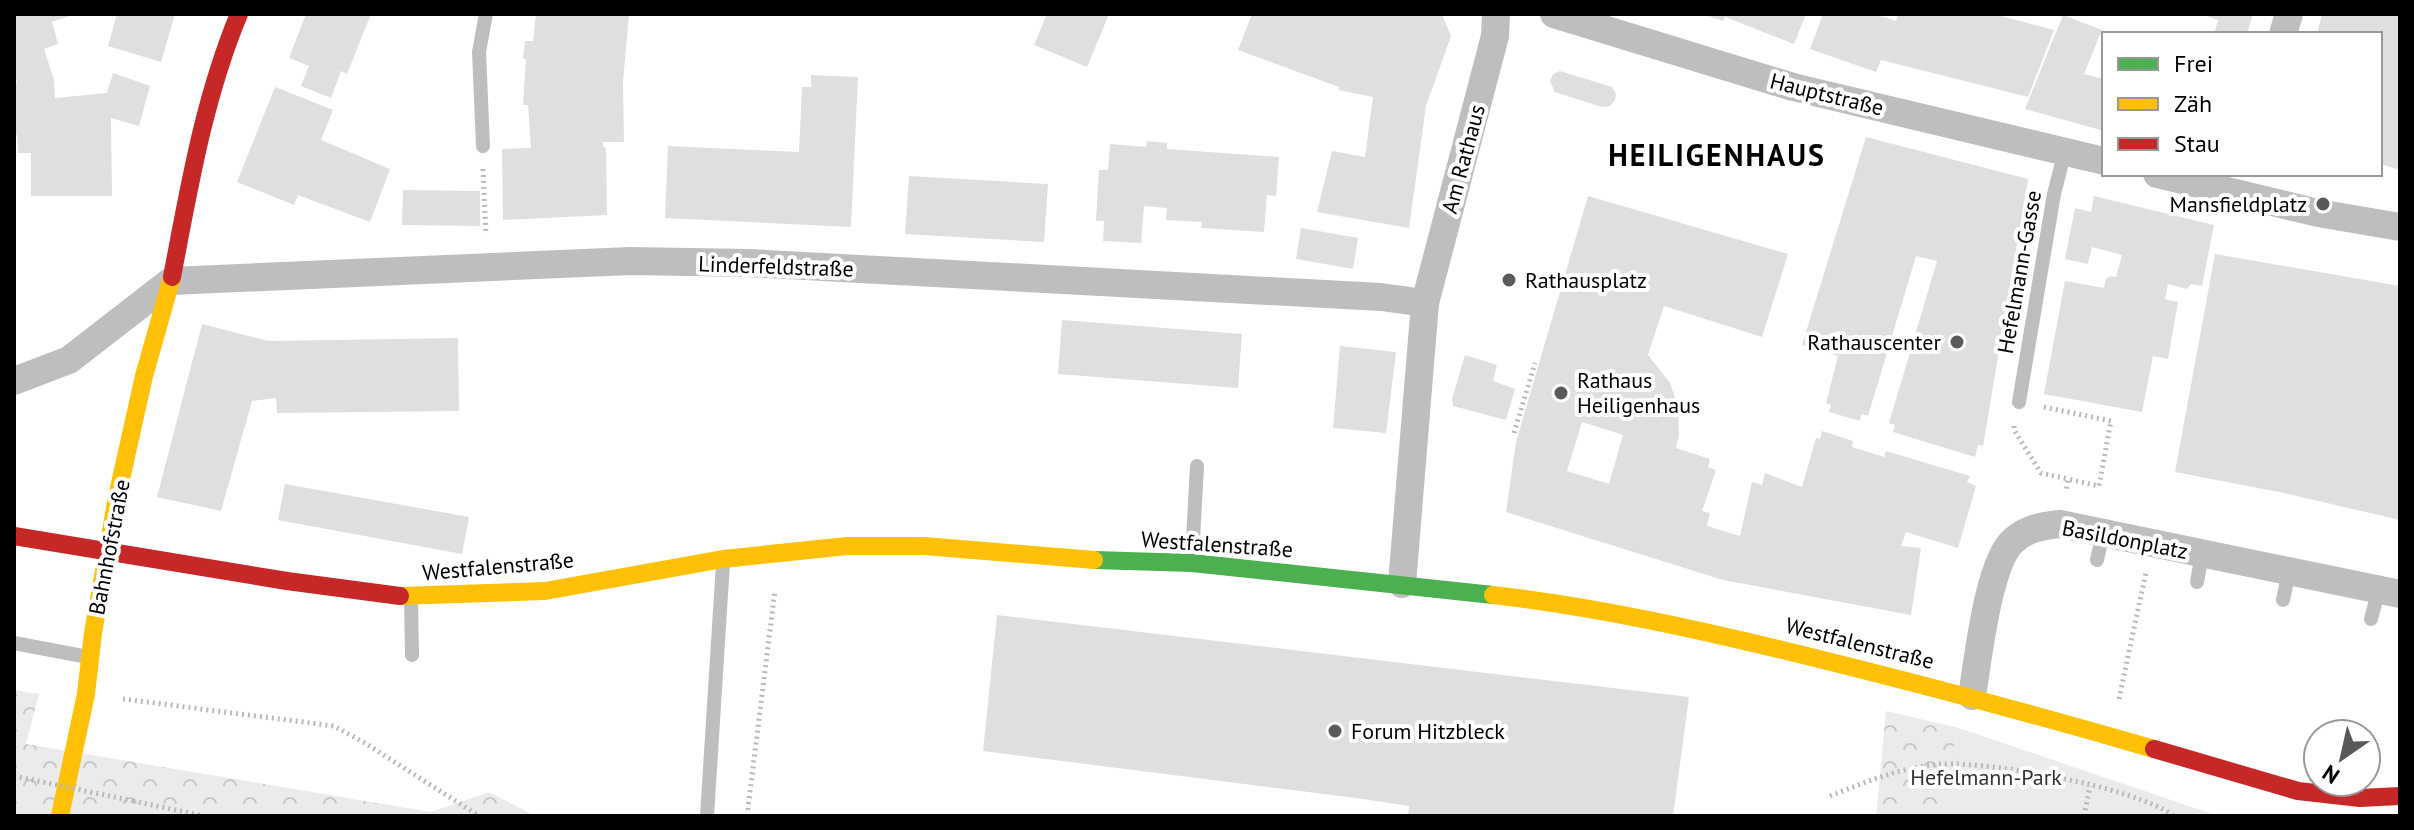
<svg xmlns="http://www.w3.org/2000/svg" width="2414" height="830" font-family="'PT Sans',sans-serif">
<defs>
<pattern id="forest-crowns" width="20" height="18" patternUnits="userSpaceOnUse" patternTransform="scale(2)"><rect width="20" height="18" fill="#ebebeb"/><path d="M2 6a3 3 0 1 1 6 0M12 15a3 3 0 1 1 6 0" fill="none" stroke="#c8c8c8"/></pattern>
</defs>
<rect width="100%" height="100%" fill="#fff"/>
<g fill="url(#forest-crowns)">
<polygon points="14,690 39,694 26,744 431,812 489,792 536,816 14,816"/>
<polygon points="1886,711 1959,728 1936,816 1876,816"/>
</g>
<polygon fill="#ebebeb" points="1959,728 2218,816 1936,816"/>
<g fill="#dfdfdf" fill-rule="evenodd">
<polygon points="14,14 75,14 52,22 58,44 44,49 54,80 55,98 107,93 113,73 150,86 139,126 111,118 112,196 31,196 31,153 18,153 17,135 14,135 14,83 17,83 14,70"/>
<polygon points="117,14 175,14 161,62 108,46"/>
<polygon points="306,14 371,14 347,74 341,71 331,98 301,86 309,66 289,58"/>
<polygon points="536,14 629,14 623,82 624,142 603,142 603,147 606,148 607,215 503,220 502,149 531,148 528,105 523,105 526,59 523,59 525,41 533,41"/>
<polygon points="1047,14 1109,14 1087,67 1034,45"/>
<polygon points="1252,14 1442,14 1451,36 1426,106 1409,228 1317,212 1332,151 1365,157 1373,97 1339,90 1339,87 1238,50"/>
<polygon points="1702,14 1806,14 1794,44 1725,17 1723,21"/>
<polygon points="1823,14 1875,14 1896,21 1898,14 1993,14 2054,30 2028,97 1881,60 1876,72 1810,49"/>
<polygon points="2202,14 2253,14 2247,34 2214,34 2218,20"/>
<polygon points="2322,14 2400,14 2400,170 2380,164 2380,129 2383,120 2380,119 2380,34 2317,34"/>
<polygon points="2063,15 2102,30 2084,74 2104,79 2104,131 2025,109"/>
<polygon points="1560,71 1612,87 1616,94 1615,100 1610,106 1602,107 1555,92 1550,81 1553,74"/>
<polygon points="811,75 858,77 851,227 665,218 668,146 799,152 802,87 811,87"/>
<polygon points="275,87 333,110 321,140 390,169 370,222 298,195 294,205 237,182"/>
<polygon points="1866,137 2028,179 1983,446 1978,445 1975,457 1893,432 1895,425 1889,423 1937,261 1916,256 1868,416 1861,414 1860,421 1829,412 1831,405 1826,403 1838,356 1802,345"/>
<polygon points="1147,141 1167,143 1167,149 1279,157 1276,196 1267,195 1264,232 1201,228 1202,222 1166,220 1167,208 1144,206 1141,243 1103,241 1104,221 1096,221 1099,170 1108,170 1110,144 1146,147"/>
<polygon points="909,176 1048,184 1044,242 905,234"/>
<polygon points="403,190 480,191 480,226 402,225"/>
<path d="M1588 196 1788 254 1762 337 1664 306 1648 355 1670 383 1678 406 1679 435 1676 448 1710 459 1708 467 1716 470 1702 511 1710 513 1707 526 1740 536 1752 482 1762 485 1765 473 1802 487 1816 438 1820 439 1822 431 1853 441 1852 447 1884 457 1886 451 1970 476 1967 482 1976 486 1958 548 1906 532 1901 546 1921 548 1911 615 1723 580 1506 512 1516 442ZM1582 422 1623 435 1609 484 1567 471Z"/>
<polygon points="2094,196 2214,225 2202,286 2191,284 2187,289 2168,284 2165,299 2178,302 2168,359 2153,356 2142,412 2044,394 2065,281 2104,288 2106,279 2110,276 2116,277 2122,255 2092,247 2088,264 2065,259 2075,208 2091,212"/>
<polygon points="1301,228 1358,238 1353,269 1296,259"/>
<polygon points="2215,254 2400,286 2400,520 2284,493 2175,472"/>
<polygon points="1062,320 1242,334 1238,388 1058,374"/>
<polygon points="202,324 269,341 458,338 459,411 277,413 276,398 252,401 221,511 157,497"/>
<polygon points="1340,346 1396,352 1386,433 1333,428"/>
<polygon points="1465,355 1497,365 1493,381 1515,389 1506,420 1453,406 1452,399"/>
<polygon points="285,484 469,517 462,554 278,520"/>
<polygon points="997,615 1689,697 1673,816 1408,816 1409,806 1356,798 983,751"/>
</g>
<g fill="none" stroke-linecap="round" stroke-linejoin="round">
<g stroke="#b9b9b9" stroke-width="5" stroke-dasharray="2 4" stroke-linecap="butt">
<polyline points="483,169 486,235"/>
<polyline points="2044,407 2111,421 2099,486 2068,479 2066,491"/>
<polyline points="2014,426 2014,430 2041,473 2068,479"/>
<polyline points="1514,433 1535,363"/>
<polyline points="123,699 334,726 365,743 479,816"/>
<polyline points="2119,699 2146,572"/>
<path d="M1830 796C1863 783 1894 770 1930 765 1978 758 2136 787 2174 816"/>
<polyline points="133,801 204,816"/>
<polyline points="747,816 775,590"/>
<polyline points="2084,816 2090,786"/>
</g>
<g stroke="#bebebe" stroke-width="14">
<polyline points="483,146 479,52 486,14"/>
<polyline points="2019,402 2054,194 2065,151"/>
<polyline points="1192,559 1197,466"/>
<polyline points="2097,560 2103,533"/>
<polyline points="2197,582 2202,554"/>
<polyline points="411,599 412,655"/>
<polyline points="2283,600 2289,571"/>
<polyline points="2371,619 2379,589"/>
<polyline points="14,643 88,657"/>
<polyline points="707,816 723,563"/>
</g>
<g stroke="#bebebe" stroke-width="28">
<polyline points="1554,14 1793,87 2104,161"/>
<polyline points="2283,34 2289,14"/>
<polyline points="2157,174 2318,213 2400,227"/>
<polyline points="14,381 69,360 171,281 630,261 748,263 1381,297 1425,303"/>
<polyline points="1402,584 1425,303 1495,36 1496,14"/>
<path d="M1972 696C1978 661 1988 561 2014 540 2028 528 2042 526 2060 524L2400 594"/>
</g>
<polyline stroke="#4caf50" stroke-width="18" points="1094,560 1192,563 1493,595"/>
<g stroke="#ffc107" stroke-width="18">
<path d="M1493 595C1598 607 1700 630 1803 655 1921 684 2037 715 2154 749"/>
<polyline points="400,596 545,591 723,559 847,546 924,546 1094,560"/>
<polyline points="60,816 86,694 93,633 117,497 144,376 172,277"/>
</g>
<g stroke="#c62828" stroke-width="18">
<path d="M172 277C189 188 204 98 239 14"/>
<polyline points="14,536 287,581 400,596"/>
<polyline points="2154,749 2298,791 2360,798 2400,796"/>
</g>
<polyline stroke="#b9b9b9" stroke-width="5" stroke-dasharray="2 4" stroke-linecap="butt" points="14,776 133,801"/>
</g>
<g fill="#595959" stroke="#fff" stroke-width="3">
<circle cx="2323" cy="204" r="8"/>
<circle cx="1509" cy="280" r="8"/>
<circle cx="1957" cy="342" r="8"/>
<circle cx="1561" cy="393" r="8"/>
<circle cx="1335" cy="731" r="8"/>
</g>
<g text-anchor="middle" stroke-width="8" stroke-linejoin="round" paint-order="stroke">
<g font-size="22" fill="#000" stroke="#fff">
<text transform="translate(1827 94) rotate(14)" y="8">Hauptstraße</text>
<text transform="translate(1463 159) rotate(-75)" y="8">Am Rathaus</text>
<text transform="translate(776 266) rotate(2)" y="8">Linderfeldstraße</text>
<text transform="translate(2019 272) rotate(-80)" y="8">Hefelmann-Gasse</text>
<text transform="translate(2125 539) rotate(11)" y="8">Basildonplatz</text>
<text transform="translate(1217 544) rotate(4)" y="8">Westfalenstraße</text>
<text transform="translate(109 547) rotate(-79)" y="8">Bahnhofstraße</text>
<text transform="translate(498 566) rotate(-5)" y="8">Westfalenstraße</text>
<text transform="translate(1860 643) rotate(14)" y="8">Westfalenstraße</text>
</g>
<g font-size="22" fill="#000" stroke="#fff" text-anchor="start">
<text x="2307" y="212" text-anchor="end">Mansfieldplatz</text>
<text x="1525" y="288">Rathausplatz</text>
<text x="1941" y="350" text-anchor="end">Rathauscenter</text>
<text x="1577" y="388">Rathaus<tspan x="1577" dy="25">Heiligenhaus</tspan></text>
<text x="1351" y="739">Forum Hitzbleck</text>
</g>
<g font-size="22" fill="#323232" stroke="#fff">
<text x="1986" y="785">Hefelmann-Park</text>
</g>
<g font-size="30" font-weight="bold" letter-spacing="2" fill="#000" stroke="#fff">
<text x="1717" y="166">HEILIGENHAUS</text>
</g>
</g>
<rect width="2414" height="830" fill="none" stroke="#000000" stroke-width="32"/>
<rect x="2102" y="32" width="280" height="144" fill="#ffffff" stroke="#999999" stroke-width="2"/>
<rect x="2118" y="58" width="40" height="12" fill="#4caf50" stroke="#999999" stroke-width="2"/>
<text x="2174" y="72" font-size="24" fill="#000000">Frei</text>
<rect x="2118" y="98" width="40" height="12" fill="#ffc107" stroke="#999999" stroke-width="2"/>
<text x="2174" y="112" font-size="24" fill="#000000">Zäh</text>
<rect x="2118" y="138" width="40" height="12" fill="#c62828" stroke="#999999" stroke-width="2"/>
<text x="2174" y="152" font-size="24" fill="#000000">Stau</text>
<g transform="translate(2342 758) rotate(214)"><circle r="38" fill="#ffffff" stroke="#999999" stroke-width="2"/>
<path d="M0-6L14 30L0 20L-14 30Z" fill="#595959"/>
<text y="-12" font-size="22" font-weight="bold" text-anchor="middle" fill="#000000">N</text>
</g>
</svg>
